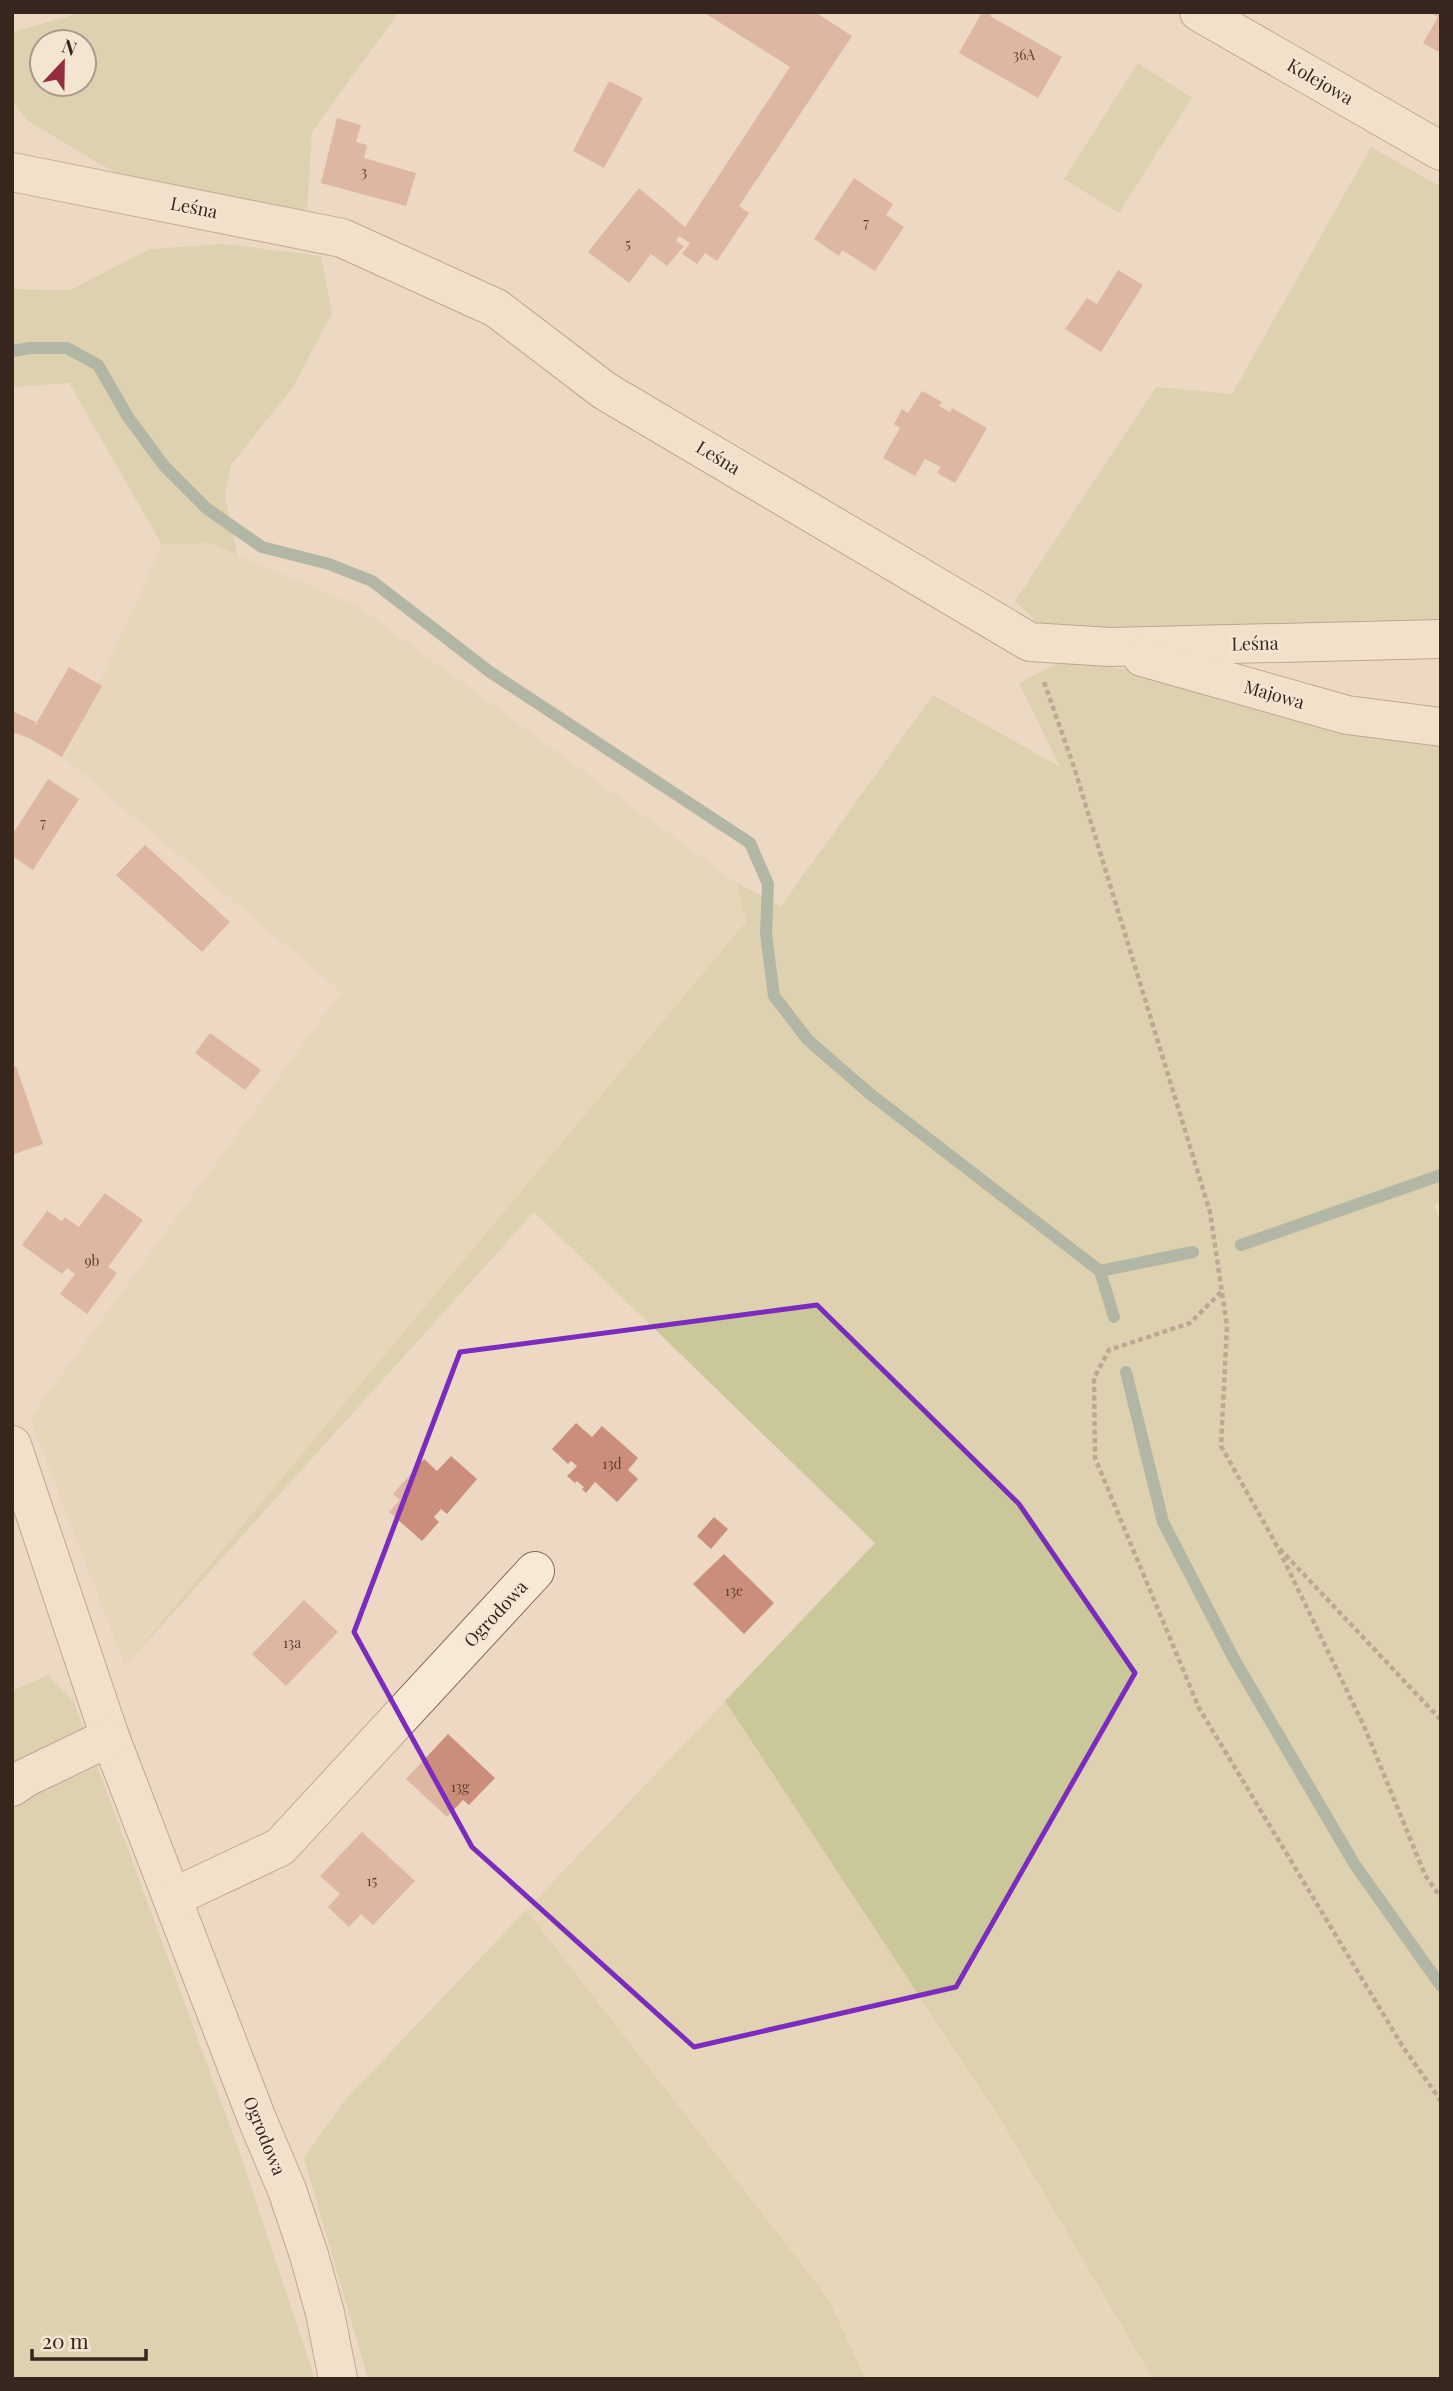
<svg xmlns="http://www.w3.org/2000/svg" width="1453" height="2391" font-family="'Playfair Display',serif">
<rect width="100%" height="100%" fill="#edd9c3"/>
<g fill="#e2d2b1">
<polygon points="208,543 356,605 737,883 747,922 125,1666 30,1418 341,992 65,759 162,545"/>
<polygon points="725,1701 1002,2122 1153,2379 866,2379 828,2298 526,1910"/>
</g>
<g fill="#cac898" fill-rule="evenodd">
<path d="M84 12H399L312 132 307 209 266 214 119 175 28 121 12 101V32ZM42 42H84V84H42Z"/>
<polygon points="1138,63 1192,98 1119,213 1064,179"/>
<polygon points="1371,147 1441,187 1441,627 1123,635 1042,627 1015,601 1156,387 1232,394"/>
<polygon points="223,244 321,256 332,313 293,387 231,465 225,496 237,554 208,543 162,545 69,383 12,387 12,289 70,290 150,249"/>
<polygon points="1068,658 1181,681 1441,740 1441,1202 1434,1205 1441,1222 1441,2379 1153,2379 1002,2122 725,1701 875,1543 534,1212 125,1666 746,922 737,883 781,906 933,695 1060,767 1019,683"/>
<polygon points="48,1675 73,1700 241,2156 315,2379 12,2379 12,1691"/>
<polygon points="526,1910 828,2298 866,2379 368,2379 304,2158 344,2101"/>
</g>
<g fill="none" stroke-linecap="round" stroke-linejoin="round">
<g stroke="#6c8d80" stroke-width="12">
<polyline points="12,351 30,348 67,348 98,365 128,417 165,467 206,508 262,547 329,564 372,581 490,672 750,843 768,884 766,934 774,996 808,1040 869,1093 1100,1271 1193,1252"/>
<polyline points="1241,1245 1441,1175"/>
<polyline points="1100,1271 1114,1317"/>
<polyline points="1126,1372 1163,1522 1234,1659 1355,1865 1441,1986"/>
</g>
</g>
<g fill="#ca8e7a">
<polygon points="703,12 815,12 852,36 739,206 749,213 717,261 705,253 697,264 682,254 690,243 679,236 676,241 684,246 667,266 651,254 629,283 588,252 639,188 685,227 790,67"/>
<polygon points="982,12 993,12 990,16 1062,57 1038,98 959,53"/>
<polygon points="1429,12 1441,12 1441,53 1423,43 1438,17"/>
<polygon points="609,81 643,98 604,168 573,151"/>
<polygon points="337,118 361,125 356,142 367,145 364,158 416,173 406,206 321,183"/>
<polygon points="854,178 893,204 886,215 904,227 875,271 842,250 839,256 814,239"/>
<polygon points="1118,270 1143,285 1101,352 1065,329 1087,298 1097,304"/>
<polygon points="922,391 942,402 939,406 950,412 952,408 987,428 955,483 937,473 941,467 925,459 915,476 883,458 900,428 894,424 902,409 908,413"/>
<polygon points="69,667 102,686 62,757 29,738 12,732 12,711 36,722 33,729"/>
<polygon points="48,779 79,799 33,870 12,856 12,835"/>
<polygon points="145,845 230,922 202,952 116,875"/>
<polygon points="210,1033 261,1070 245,1090 195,1053"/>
<polygon points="16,1066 43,1144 12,1155 12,1067"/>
<polygon points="105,1193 143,1220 108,1267 117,1273 87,1314 60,1294 75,1274 67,1268 62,1274 22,1245 47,1211 62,1221 65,1217 79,1227"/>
<polygon points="576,1423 592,1437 602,1426 638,1458 628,1470 638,1479 617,1502 595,1482 586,1493 582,1489 584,1487 577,1481 575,1483 567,1476 577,1466 571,1461 568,1464 552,1449"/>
<polygon points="451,1456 477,1479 447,1514 441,1509 434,1517 439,1522 422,1541 389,1512 400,1500 393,1494 424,1459 437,1471"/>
<polygon points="714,1517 728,1529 711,1549 697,1536"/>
<polygon points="724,1554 774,1603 744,1634 693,1584"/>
<polygon points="304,1600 338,1632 286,1686 252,1654"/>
<polygon points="448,1734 495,1778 469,1805 463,1800 447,1817 406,1779"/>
<polygon points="362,1832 415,1881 373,1925 361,1914 349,1927 328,1907 340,1894 320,1876"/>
</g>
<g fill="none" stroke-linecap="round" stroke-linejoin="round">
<g stroke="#866a5b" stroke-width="40">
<g id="minor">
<polyline points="1199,12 1441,151"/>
<polyline points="12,172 342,238 496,308 605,391 1030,642 1110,647 1441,639"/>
<polyline points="1142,657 1347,715 1441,727"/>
<polyline points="12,1445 110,1737 257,2119 287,2190 309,2255 325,2313 338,2379"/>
<polyline points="12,1787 25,1778 110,1737"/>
<polyline points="172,1898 280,1847 535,1571"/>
</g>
</g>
<g stroke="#866a5b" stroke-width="4.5" stroke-dasharray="5 3.5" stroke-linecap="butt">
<polyline points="1044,682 1074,767 1210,1212 1227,1326 1221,1446 1277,1546 1441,1720"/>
<polyline points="1221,1292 1190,1323 1109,1350 1094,1378 1095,1458 1199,1708 1403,2047 1441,2101"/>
<polyline points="1279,1550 1364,1726 1425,1875 1441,1898"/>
</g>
<use href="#minor" stroke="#f8e8d6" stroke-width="38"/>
</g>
<path d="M0 0H1453V2391H0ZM817 1305 1019 1504 1135 1673 956 1987 694 2047 472 1847 354 1632 460 1352Z" fill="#edd9c3" fill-opacity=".55" fill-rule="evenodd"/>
<path fill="none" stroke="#7b2cbf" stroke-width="5" stroke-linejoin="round" d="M817 1305 1019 1504 1135 1673 956 1987 694 2047 472 1847 354 1632 460 1352Z"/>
<g text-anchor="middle" stroke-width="5" stroke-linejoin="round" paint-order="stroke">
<g font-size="14" fill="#5c4035">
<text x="1024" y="60">36A</text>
<text x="364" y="177">3</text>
<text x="866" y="228">7</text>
<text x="628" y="249">5</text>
<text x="43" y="828">7</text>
<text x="92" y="1266">9b</text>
<text x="612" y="1469">13d</text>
<text x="734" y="1596">13e</text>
<text x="292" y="1648">13a</text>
<text x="460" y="1792">13g</text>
<text x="372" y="1886">15</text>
</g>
<g font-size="18" fill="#37261e" stroke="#f4e5d3">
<text transform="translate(1320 82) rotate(30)" y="6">Kolejowa</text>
<text transform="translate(194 208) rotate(11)" y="6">Leśna</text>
<text transform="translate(718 458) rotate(31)" y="6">Leśna</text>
<text transform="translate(1255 644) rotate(-1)" y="6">Leśna</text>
<text transform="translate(1274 695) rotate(16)" y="6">Majowa</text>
<text transform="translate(496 1614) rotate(-47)" y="6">Ogrodowa</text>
<text transform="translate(264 2136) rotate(68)" y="6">Ogrodowa</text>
</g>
</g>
<rect width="1453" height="2391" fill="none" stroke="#37261e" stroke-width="28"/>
<g transform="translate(63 63) rotate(22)"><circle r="33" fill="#f4e5d3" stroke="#a8998b" stroke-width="2"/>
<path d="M0-5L12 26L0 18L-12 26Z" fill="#932d3f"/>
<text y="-10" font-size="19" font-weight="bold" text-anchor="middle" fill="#37261e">N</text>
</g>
<path d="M32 2349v10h114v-10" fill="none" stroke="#37261e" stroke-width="3.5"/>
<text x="42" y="2349" font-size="21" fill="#37261e" stroke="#f4e5d3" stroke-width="5" paint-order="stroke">20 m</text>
</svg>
